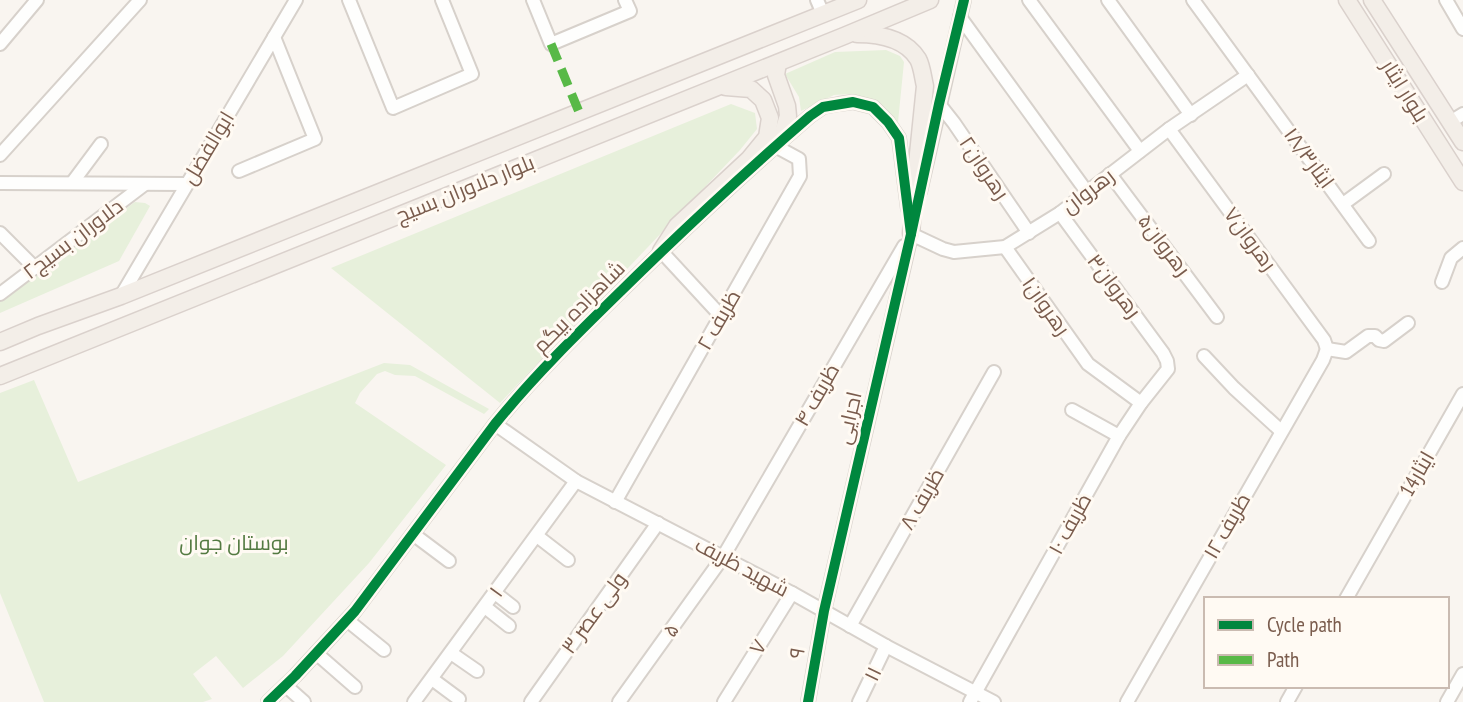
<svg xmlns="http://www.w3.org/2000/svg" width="1463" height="702" font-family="'PT Sans Narrow',Cairo,sans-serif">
<rect width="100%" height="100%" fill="#f9f5f0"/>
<g fill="#e7f0db">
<polygon points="886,50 900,56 904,62 898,122 878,103 852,94 834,95 801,111 799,97 785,74 835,52"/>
<polygon points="731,104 755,113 757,129 740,150 500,403 331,268"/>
<polygon points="135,202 145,203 150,206 119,261 0,313 0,302 24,282"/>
<polygon points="384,363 410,365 489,409 484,414 415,376 395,375 385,371 377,374 360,393 355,403 446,465 369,563 283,656 243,688 216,656 193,674 212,699 203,702 44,702 0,593 0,393 34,380 78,482"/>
</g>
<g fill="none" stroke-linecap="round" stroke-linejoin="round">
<g stroke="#d7d1cb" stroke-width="16">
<g id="minor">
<polyline points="349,0 393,108 472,74 442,0"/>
<polyline points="533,0 551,44 630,11 625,0"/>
<polyline points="817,0 823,14"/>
<polyline points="1029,0 1140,151"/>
<polyline points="1108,0 1191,115"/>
<polyline points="1193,0 1369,241"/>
<polyline points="1446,0 1463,29"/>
<polyline points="960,17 1087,192"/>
<polyline points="0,44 37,0"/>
<polyline points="939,104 954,123 1029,233"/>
<polyline points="1450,122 1463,114"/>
<polyline points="1169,129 1324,340 1327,349"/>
<polyline points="0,155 140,0"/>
<polyline points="239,171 315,139 274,37"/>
<polyline points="1110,174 1217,317"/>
<polyline points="0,183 187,184"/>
<polyline points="72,183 101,144"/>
<polyline points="920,192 964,0"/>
<polyline points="1343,204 1384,174"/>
<polyline points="0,233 35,268"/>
<polyline points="911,234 943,249 954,252 1005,247 1060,213 1169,129 1248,75"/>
<polyline points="1005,247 1088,364 1141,403"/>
<polyline points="661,251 721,316"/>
<polyline points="1442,282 1451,258 1463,248"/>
<polyline points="0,294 145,184"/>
<polyline points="121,296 296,0"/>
<polyline points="1327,349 1346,352 1368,336 1375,336 1379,340 1384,341 1408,323"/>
<polyline points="1204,356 1234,388 1281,431"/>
<polyline points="1072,410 1119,436"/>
<polyline points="495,424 576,481 792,593 886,646 994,702"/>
<polyline points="615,502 800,176 799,159 775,146"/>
<polyline points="413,534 449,561"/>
<polyline points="537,536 568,560"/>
<polyline points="495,593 513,607"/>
<polyline points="1346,599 1463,394"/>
<polyline points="485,607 509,626"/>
<polyline points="347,620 384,650"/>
<polyline points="850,626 994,372"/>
<polyline points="316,653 355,687"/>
<polyline points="451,653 477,671"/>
<polyline points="432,679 459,699"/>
<polyline points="286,686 304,702"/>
<path d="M268 702 295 676 355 611 495 424C534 376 577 334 621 291 682 231 745 172 810 116L823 107 839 104 853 102 873 107 888 122 899 138 908 209"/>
<polyline points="414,702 576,481"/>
<polyline points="531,702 658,523"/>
<polyline points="619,702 723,557 904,246"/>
<polyline points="724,702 792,593"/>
<polyline points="808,702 824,611 913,227"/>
<polyline points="859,702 886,646"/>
<polyline points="970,702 1119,436 1141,403 1168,369 1167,361 1163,353 1060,213"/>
<polyline points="1127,702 1323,360 1327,349"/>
<polyline points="1287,702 1296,686"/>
<polyline points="1447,702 1463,674"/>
</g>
</g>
<g stroke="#dad1cc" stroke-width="19">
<g id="major">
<polyline points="1347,0 1463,182"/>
<polyline points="1372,0 1463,142"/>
<path d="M857 34C879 34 905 38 918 59 922 66 923 78 925 86L914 193 911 234"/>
<polyline points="775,146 783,132 788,116 787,106 776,75 778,63"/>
<polyline points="661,251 677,226 749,159 767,137 770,118 763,100 751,89 726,87"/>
<polyline points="0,342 38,326 121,296 858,0"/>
<polyline points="0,376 844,36 930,0"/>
</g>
</g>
<use href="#minor" stroke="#fefefd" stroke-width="12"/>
<use href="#major" stroke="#f3eee8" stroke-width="16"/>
<polyline stroke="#58b947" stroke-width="9" stroke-dasharray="18 9" stroke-linecap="butt" points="551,44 579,112"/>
<g stroke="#fffaf3" stroke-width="15">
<g id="cycleway">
<path d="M268 702 295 676 355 611 495 424C534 376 577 334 621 291 682 231 745 172 810 116L823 107 853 102 873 107 888 122 899 138 911 234"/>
<polyline points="808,702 824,611 911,234 939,104 964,0"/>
</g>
</g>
<use href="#cycleway" stroke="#00873e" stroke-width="10"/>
</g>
<g text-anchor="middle" stroke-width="6" stroke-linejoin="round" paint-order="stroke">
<g font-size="21" fill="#7a5c4d" stroke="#fffaf3">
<text transform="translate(1405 91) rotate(58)" y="7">بلوار ایثار</text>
<text transform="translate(208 148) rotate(-59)" y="7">ابوالفضل</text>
<text transform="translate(1309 158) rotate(54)" y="7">ایثار۱۸/۳</text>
<text transform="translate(984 168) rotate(56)" y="7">رهروان۲</text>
<text transform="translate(465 189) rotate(-22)" y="7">بلوار دلاوران بسیج</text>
<text transform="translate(1088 191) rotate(-37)" y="7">رهروان</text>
<text transform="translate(73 239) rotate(-37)" y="7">دلاوران بسیج۲</text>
<text transform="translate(1250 239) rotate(54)" y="7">رهروان۷</text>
<text transform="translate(1164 245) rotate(53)" y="7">رهروان۵</text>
<text transform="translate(1114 286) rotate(53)" y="7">رهروان۳</text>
<text transform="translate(1046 306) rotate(55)" y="7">رهروان۱</text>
<text transform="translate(579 307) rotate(-45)" y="7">شاهزاده بیگم</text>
<text transform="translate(719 320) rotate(-60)" y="7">ظریف ۲</text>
<text transform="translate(817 395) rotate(-60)" y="7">ظریف ۴</text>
<text transform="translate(849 418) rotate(-77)" y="7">اجرایی</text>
<text transform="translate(1417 474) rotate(-60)" y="7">ایثار14</text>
<text transform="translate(922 499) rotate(-60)" y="7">ظریف ۸</text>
<text transform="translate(1070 524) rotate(-61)" y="7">ظریف ۱۰</text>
<text transform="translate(1227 526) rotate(-60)" y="7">ظریف ۱۲</text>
<text transform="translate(742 567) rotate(28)" y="7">شهید ظریف</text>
<text transform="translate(496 592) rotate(-54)" y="7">۱</text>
<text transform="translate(594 613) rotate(-54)" y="7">ولی عصر ۳</text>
<text transform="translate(671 630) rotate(-54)" y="7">۵</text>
<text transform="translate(758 647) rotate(-58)" y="7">۷</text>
<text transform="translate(797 653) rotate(-80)" y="7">۹</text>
<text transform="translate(873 674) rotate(-64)" y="7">۱۱</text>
</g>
<g font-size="21" fill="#537a41" stroke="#fffaf3">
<text x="234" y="550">بوستان جوان</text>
</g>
</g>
<rect x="1204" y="597" width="245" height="91" fill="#fffaf3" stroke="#cabbb1" stroke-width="2"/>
<rect x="1218" y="620" width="35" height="10" fill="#00873e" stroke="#cabbb1" stroke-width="2"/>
<text x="1267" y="632" font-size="21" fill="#7a5c4d">Cycle path</text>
<rect x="1218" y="655" width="35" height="10" fill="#58b947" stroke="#cabbb1" stroke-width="2"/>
<text x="1267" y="667" font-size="21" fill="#7a5c4d">Path</text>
</svg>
